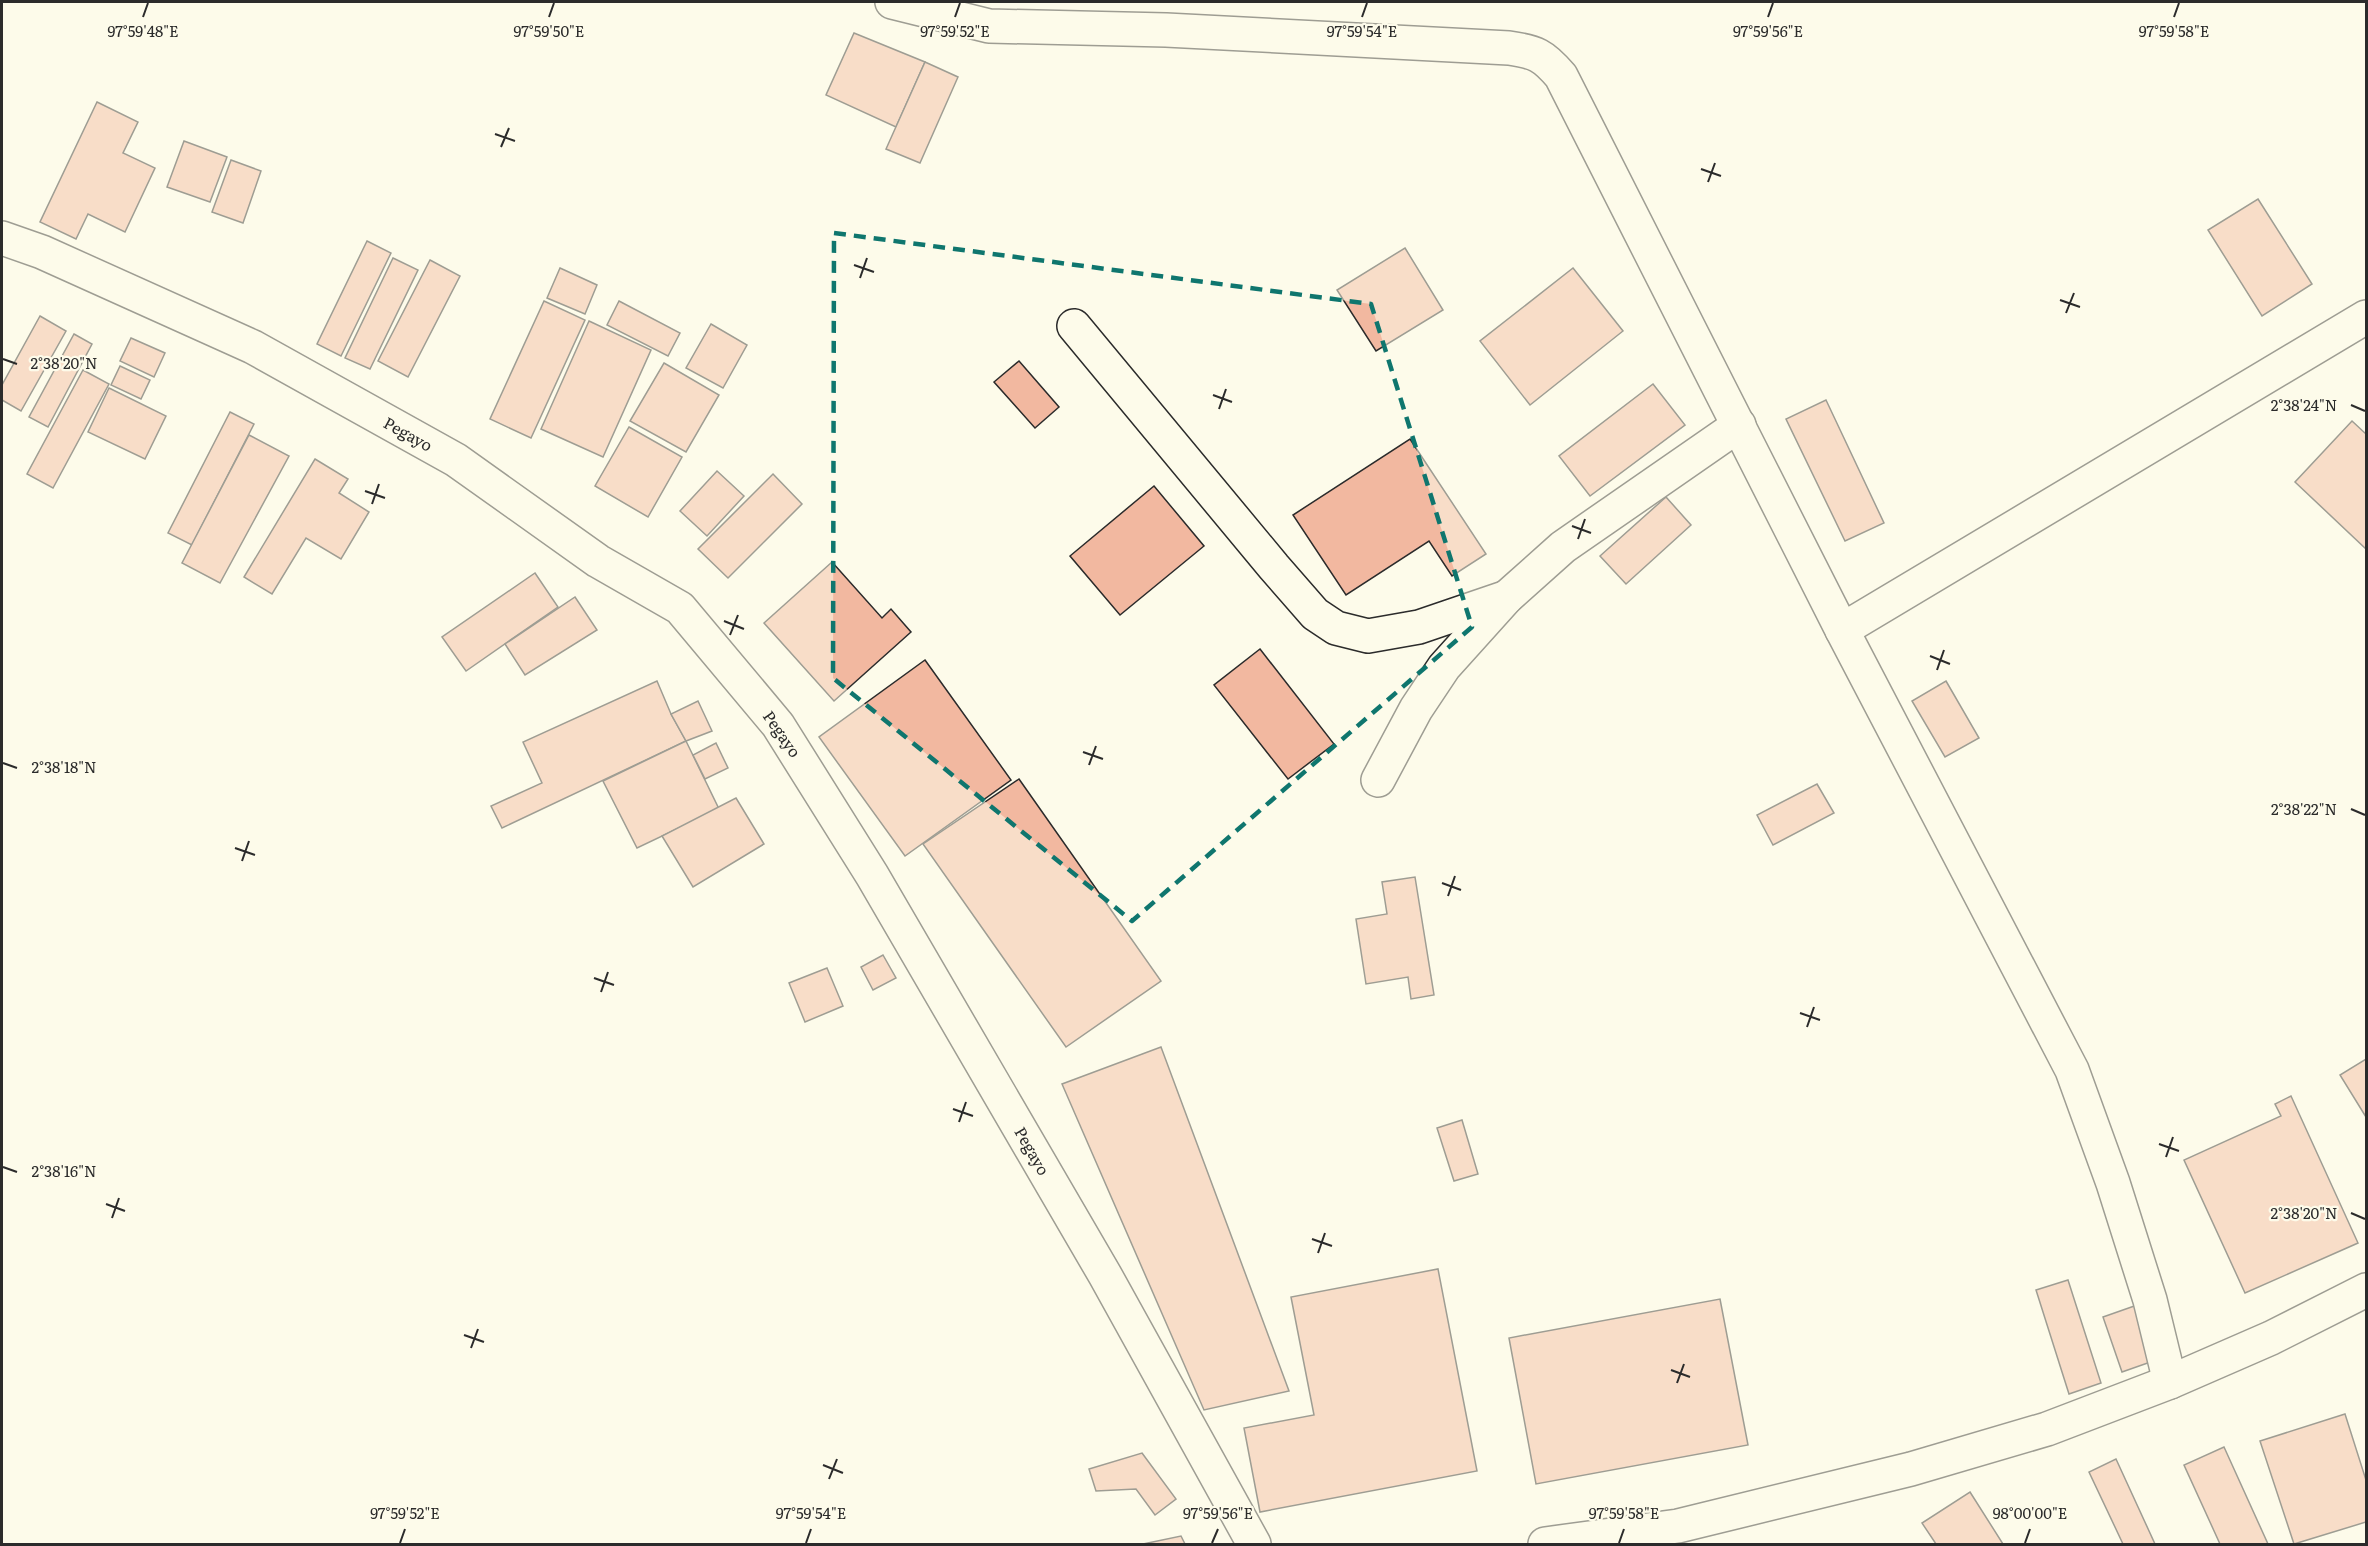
<svg xmlns="http://www.w3.org/2000/svg" width="2368" height="1546" font-family="Literata,serif">
<rect width="100%" height="100%" fill="#fdfbea"/>
<g fill="#f2b8a0" stroke="#2b2b2b" stroke-width="1.5">
<polygon points="854,33 925,62 896,127 826,95"/>
<polygon points="925,62 958,77 920,163 886,149"/>
<polygon points="97,102 138,122 123,153 155,168 125,232 88,214 76,239 40,222"/>
<polygon points="184,141 227,157 210,202 167,187"/>
<polygon points="231,160 261,171 243,223 212,212"/>
<polygon points="2258,199 2312,284 2262,316 2208,230"/>
<polygon points="367,241 391,253 341,356 317,344"/>
<polygon points="1405,248 1443,310 1376,351 1337,290"/>
<polygon points="393,258 418,270 370,369 345,358"/>
<polygon points="430,260 460,276 408,377 378,361"/>
<polygon points="560,268 597,285 585,314 547,298"/>
<polygon points="1573,268 1623,331 1530,405 1480,341"/>
<polygon points="544,301 585,320 531,438 490,419"/>
<polygon points="619,301 680,333 668,356 607,325"/>
<polygon points="40,316 66,331 21,411 2,400 2,385"/>
<polygon points="589,321 651,350 603,457 541,429"/>
<polygon points="711,324 747,345 723,388 686,368"/>
<polygon points="74,334 92,344 48,427 29,417"/>
<polygon points="131,338 165,353 154,377 120,361"/>
<polygon points="1019,361 1059,407 1035,428 994,382"/>
<polygon points="664,363 719,395 686,452 630,421"/>
<polygon points="120,366 150,380 141,399 111,385"/>
<polygon points="83,370 109,384 53,488 27,474"/>
<polygon points="1653,384 1685,425 1590,496 1559,456"/>
<polygon points="109,388 166,416 145,459 88,432"/>
<polygon points="1826,400 1884,523 1845,541 1786,419"/>
<polygon points="230,412 254,424 192,545 168,533"/>
<polygon points="2352,421 2366,434 2366,549 2295,482"/>
<polygon points="629,427 682,457 648,517 595,486"/>
<polygon points="249,435 289,456 220,583 182,563"/>
<polygon points="1410,439 1486,554 1452,576 1429,541 1346,595 1293,515"/>
<polygon points="315,459 348,479 339,493 369,512 341,559 306,538 272,594 244,577"/>
<polygon points="717,471 744,496 707,536 680,511"/>
<polygon points="773,474 802,504 728,578 698,549"/>
<polygon points="1154,486 1204,546 1120,615 1070,556"/>
<polygon points="1666,497 1691,525 1626,584 1600,556"/>
<polygon points="832,562 882,618 891,609 911,632 834,701 764,623"/>
<polygon points="535,573 558,607 466,671 442,637"/>
<polygon points="575,597 597,630 525,675 505,644"/>
<polygon points="1260,649 1334,744 1288,779 1214,685"/>
<polygon points="925,660 1011,780 905,856 819,737"/>
<polygon points="657,681 671,714 686,741 502,828 491,806 542,783 523,742"/>
<polygon points="1946,681 1979,738 1945,757 1912,701"/>
<polygon points="698,701 712,731 686,741 671,714"/>
<polygon points="686,741 719,809 637,848 603,781"/>
<polygon points="716,743 728,768 705,779 693,755"/>
<polygon points="1019,779 1161,981 1066,1047 923,844"/>
<polygon points="1817,784 1834,813 1773,845 1757,815"/>
<polygon points="736,798 764,844 693,887 662,836"/>
<polygon points="1415,877 1434,995 1411,999 1408,977 1366,984 1356,919 1387,914 1382,882"/>
<polygon points="883,955 896,978 873,990 861,967"/>
<polygon points="827,968 843,1006 805,1022 789,983"/>
<polygon points="1161,1047 1289,1391 1204,1410 1062,1084"/>
<polygon points="2366,1059 2366,1117 2340,1075"/>
<polygon points="2291,1096 2358,1243 2245,1293 2184,1160 2281,1116 2275,1104"/>
<polygon points="1462,1120 1478,1174 1454,1181 1437,1128"/>
<polygon points="1438,1269 1477,1471 1260,1512 1244,1428 1314,1415 1291,1297"/>
<polygon points="2068,1280 2101,1383 2069,1394 2036,1290"/>
<polygon points="1720,1299 1748,1445 1536,1484 1509,1338"/>
<polygon points="2140,1304 2159,1359 2122,1372 2103,1317"/>
<polygon points="2345,1414 2366,1480 2366,1522 2294,1544 2260,1441"/>
<polygon points="2224,1447 2268,1544 2220,1544 2184,1465"/>
<polygon points="1142,1453 1176,1499 1155,1515 1136,1489 1096,1491 1089,1469"/>
<polygon points="2116,1459 2155,1544 2123,1544 2089,1472"/>
<polygon points="1970,1492 2003,1544 1936,1544 1922,1523"/>
<polygon points="1181,1536 1185,1544 1143,1544"/>
</g>
<g fill="none" stroke-linecap="round" stroke-linejoin="round">
<g stroke="#2b2b2b" stroke-width="36">
<g id="minor">
<path d="M892 2 989 26 1166 30 1509 48C1536 52 1543 55 1561 76L1842 630 2072 1070 2113 1183 2150 1300 2170 1382"/>
<polyline points="2,238 42,252 253,347 456,460 598,561 680,608 778,725 872,875 1105,1275 1254,1544"/>
<polyline points="1074,326 1274,567 1315,614 1336,628 1368,636 1419,627 1507,597"/>
<polyline points="1842,630 2366,317"/>
<polyline points="1378,780 1416,709 1444,667 1507,597 1563,547 1739,425"/>
<polyline points="1545,1544 1678,1526 1911,1469 2047,1429 2170,1382 2271,1338 2366,1290"/>
</g>
</g>
<use href="#minor" stroke="#fdfbea" stroke-width="33"/>
</g>
<path d="M0 0H2368V1546H0ZM834 233 1371 304 1472 627 1132 921 833 678Z" fill="#fdfbea" fill-opacity=".55" fill-rule="evenodd"/>
<path fill="none" stroke="#0f766e" stroke-width="4.5" stroke-dasharray="12 8" stroke-linejoin="round" d="M834 233 1371 304 1472 627 1132 921 833 678Z"/>
<path fill="none" stroke="#2b2b2b" stroke-width="2" d="M143 17 148 3M549 17 554 3M955 17 960 3M1362 17 1367 3M1768 17 1773 3M2174 17 2179 3M495 134 515 141M501 147 509 128M1701 169 1721 176M1708 182 1715 163M854 265 874 272M860 278 867 258M2060 300 2080 307M2066 313 2074 293M3 359 17 364M1213 395 1232 402M2351 405 2365 411M1219 409 1226 389M365 491 385 498M372 504 379 484M1572 526 1591 533M1578 539 1585 519M724 621 744 629M730 635 738 615M1930 656 1950 664M1937 670 1944 650M1083 752 1103 759M3 763 17 768M1089 765 1096 746M2351 809 2365 815M235 848 255 855M242 861 249 841M1442 883 1461 890M1448 896 1455 876M594 978 614 985M601 992 608 972M1800 1013 1820 1020M1807 1027 1814 1007M953 1109 973 1116M959 1122 966 1102M2159 1144 2179 1151M2166 1157 2173 1137M3 1167 17 1172M106 1204 125 1211M2351 1213 2365 1219M112 1218 119 1198M1312 1239 1332 1246M1318 1253 1325 1233M464 1335 484 1342M471 1348 478 1329M1671 1370 1690 1377M1677 1383 1684 1364M823 1465 843 1473M829 1479 837 1459M400 1543 405 1529M806 1543 811 1529M1212 1543 1218 1529M1619 1543 1624 1529M2025 1543 2030 1529"/>
<g text-anchor="middle" stroke-width="4.5" stroke-linejoin="round" paint-order="stroke">
<g font-size="16" fill="#2b2b2b" stroke="#fdfbea">
<text transform="translate(408 434) rotate(29)" y="6">Pegayo</text>
<text transform="translate(782 734) rotate(55)" y="6">Pegayo</text>
<text transform="translate(1032 1151) rotate(60)" y="6">Pegayo</text>
</g>
</g>
<g font-size="15" text-anchor="middle" fill="#2b2b2b" stroke="#fdfbea" stroke-width="4.5" stroke-linejoin="round" paint-order="stroke">
<text x="143" y="37">97°59'48"E</text>
<text x="549" y="37">97°59'50"E</text>
<text x="955" y="37">97°59'52"E</text>
<text x="1362" y="37">97°59'54"E</text>
<text x="1768" y="37">97°59'56"E</text>
<text x="2174" y="37">97°59'58"E</text>
<text x="64" y="369">2°38'20"N</text>
<text x="2304" y="411">2°38'24"N</text>
<text x="64" y="773">2°38'18"N</text>
<text x="2304" y="815">2°38'22"N</text>
<text x="64" y="1177">2°38'16"N</text>
<text x="2304" y="1219">2°38'20"N</text>
<text x="405" y="1519">97°59'52"E</text>
<text x="811" y="1519">97°59'54"E</text>
<text x="1218" y="1519">97°59'56"E</text>
<text x="1624" y="1519">97°59'58"E</text>
<text x="2030" y="1519">98°00'00"E</text>
</g>
<rect width="2368" height="1546" fill="none" stroke="#2b2b2b" stroke-width="6"/>
</svg>
